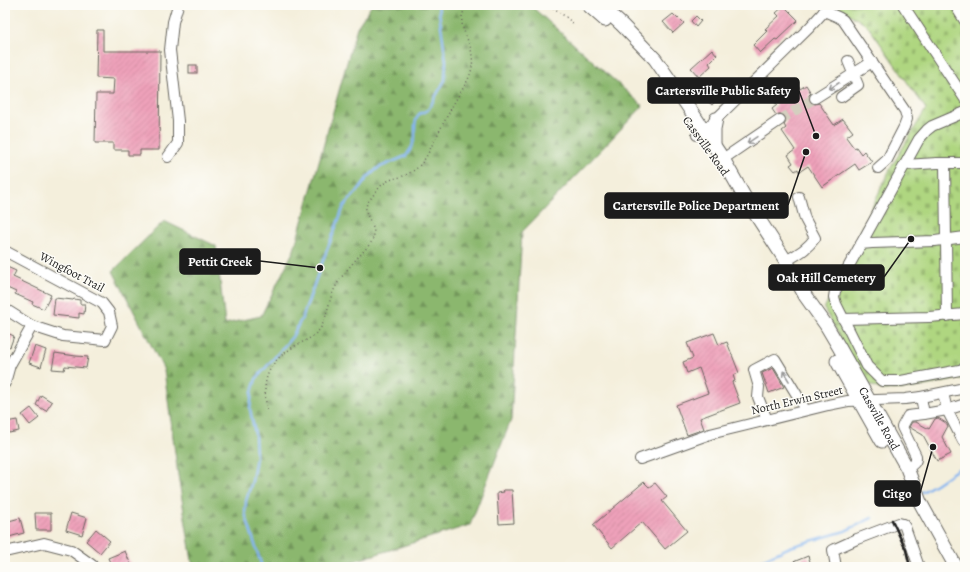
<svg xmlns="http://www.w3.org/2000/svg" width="970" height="572" font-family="Alegreya,serif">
<defs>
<pattern id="forest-firs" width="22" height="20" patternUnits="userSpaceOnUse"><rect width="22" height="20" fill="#8bb76e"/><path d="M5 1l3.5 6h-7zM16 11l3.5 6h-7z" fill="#71945a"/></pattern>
<pattern id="cemetery-stones" width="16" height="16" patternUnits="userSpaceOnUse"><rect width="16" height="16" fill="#afd680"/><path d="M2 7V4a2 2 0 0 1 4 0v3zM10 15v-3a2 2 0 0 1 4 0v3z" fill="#96b76e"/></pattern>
<pattern id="building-hatch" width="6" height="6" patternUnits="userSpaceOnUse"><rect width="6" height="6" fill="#eea1ba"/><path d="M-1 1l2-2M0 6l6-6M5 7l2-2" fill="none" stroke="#cc8a9f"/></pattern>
</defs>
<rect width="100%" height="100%" fill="#fdfcf7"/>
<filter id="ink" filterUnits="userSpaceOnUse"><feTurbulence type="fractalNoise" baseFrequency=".025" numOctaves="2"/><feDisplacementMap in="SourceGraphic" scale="8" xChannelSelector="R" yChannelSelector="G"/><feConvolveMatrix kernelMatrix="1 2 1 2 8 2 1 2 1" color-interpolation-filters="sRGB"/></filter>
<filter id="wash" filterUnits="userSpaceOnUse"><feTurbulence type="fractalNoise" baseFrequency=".012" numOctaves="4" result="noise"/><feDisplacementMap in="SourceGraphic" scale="16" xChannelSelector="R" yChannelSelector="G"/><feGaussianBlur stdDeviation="0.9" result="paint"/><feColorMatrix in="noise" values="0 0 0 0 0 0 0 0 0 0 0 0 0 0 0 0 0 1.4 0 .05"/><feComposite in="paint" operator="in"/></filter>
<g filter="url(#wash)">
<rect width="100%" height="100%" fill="#f4efdc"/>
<polygon fill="url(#forest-firs)" stroke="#546a45" points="372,5 530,5 643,106 522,232 511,420 470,525 348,563 348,567 193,567 178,475 164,370 113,271 164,221 216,246 225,324 261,316 294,250 357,27"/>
<polygon fill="url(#cemetery-stones)" stroke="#66794e" points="835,5 965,5 965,378 909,389 882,390 866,383 824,309 890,169 926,109 868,26"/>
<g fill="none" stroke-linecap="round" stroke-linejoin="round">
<g stroke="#85b5f0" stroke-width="2.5">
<polyline points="922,492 936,484 958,469 965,469"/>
<polyline points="262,567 245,513 246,501 252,481 256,457 255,434 250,409 252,392 256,379 292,337 303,316 320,268 344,206 357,192 368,177 378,168 406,156 412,147 415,137 415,126 416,120 419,114 428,110 445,80 446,61 438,5"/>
<polyline points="747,567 790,547 845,531 872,518"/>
</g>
</g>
<g id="blocks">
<g fill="url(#building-hatch)">
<polygon points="784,6 798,20 777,40 775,39 760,53 753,45 767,31 765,29 779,16 776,13"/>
<polygon points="673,14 678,19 679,18 684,23 673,33 663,22"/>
<polygon points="696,16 701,21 696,27 691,21"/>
<polygon points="97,30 103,30 103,51 160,51 159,150 140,150 140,155 128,155 128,150 113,150 113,143 95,143 96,94 113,94 114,79 96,78"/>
<polygon points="712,49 717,55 709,63 711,66 699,77 691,68"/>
<rect x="189" y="65" width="8" height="8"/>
<polygon points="717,81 726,89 712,105 703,97"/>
<polygon points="806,85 811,93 809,95 809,98 810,102 815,104 819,103 834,125 843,119 853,132 846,137 854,148 856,147 861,154 864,151 872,162 859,170 855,164 822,187 808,166 799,172 798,169 795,171 790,165 793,163 788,155 795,150 782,131 786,128 784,125 786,122 786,119 785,116 782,114 779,114 776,115 772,109 777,105 775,102 799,86 800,89"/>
<polygon points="7,267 16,271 13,277 51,295 44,309 32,304 33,302 15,294 16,292 5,287 5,272"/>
<polygon points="55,298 73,300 74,299 80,300 80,304 85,304 84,314 79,313 79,318 53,315"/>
<polygon points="5,332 14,336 10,347 5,345"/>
<polygon points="714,333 719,345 727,342 739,373 733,375 735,381 732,382 740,403 700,418 704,429 687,435 676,405 708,393 699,368 687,373 683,362 693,358 687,343"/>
<polygon points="35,346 46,350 41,367 29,363"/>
<polygon points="55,353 76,356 88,357 86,368 65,366 64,370 52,369"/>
<polygon points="773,368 784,387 769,393 762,373"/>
<polygon points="41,395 52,402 46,411 36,405"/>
<polygon points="31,408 39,418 30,425 22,415"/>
<polygon points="938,418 946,423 948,426 942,437 951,454 937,461 923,435 909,427 912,422 916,422 929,429 935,419"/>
<polygon points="17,420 19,431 9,433 6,422"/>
<polygon points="644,482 649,487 655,483 667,497 662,501 687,531 665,549 642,522 612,548 593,525"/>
<polygon points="503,490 512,490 514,523 499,524 497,493 504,492"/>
<polygon points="35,513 51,513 51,530 36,530"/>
<polygon points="71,513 87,518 82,535 66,530"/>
<polygon points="20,518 24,533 5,538 5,522"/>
<polygon points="96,529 110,541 100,553 86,541"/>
<polygon points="125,551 131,565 127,567 112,567 108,558"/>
<polygon points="808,556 812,567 781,567"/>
</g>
</g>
</g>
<g filter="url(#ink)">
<use href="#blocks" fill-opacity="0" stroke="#68665f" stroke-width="1"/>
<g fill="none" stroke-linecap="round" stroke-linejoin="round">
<polyline stroke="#d4cfbf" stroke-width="10" stroke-dasharray="10 5" stroke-linecap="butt" points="780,120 815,98"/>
<g stroke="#68665f" stroke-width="12">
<g id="minor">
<polyline points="903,5 965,99"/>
<polyline points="955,5 965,21"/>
<polyline points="824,11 838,17 843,20 905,111 907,119 904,127 887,160 878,168"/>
<polyline points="609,13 617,5"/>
<polyline points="841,97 858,85 848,61"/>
<polyline points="815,98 872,62"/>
<polyline points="965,112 932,126 927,130 919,139 835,291 834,297 836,304 867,366 882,381 901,381 965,369"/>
<polyline points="697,135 710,125 809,28 830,5"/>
<polyline points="168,157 178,143 178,121 170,50 173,22 178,5"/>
<polyline points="723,159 780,120"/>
<polyline points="945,163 947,316"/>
<polyline points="905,165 937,163 965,163"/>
<polyline points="861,244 872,243 935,241 965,237"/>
<polyline points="5,251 102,303 109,312 112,326 105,340 63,336 32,326 5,309"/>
<path d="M786 261C799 253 806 250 815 238L805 219 799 197"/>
<polyline points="843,319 929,317 965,314"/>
<polyline points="5,383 10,365 32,326"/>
<polyline points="965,404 947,410 963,441 965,442"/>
<polyline points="924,414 947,410 943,393"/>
<polyline points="767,420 758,397 759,387 754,370 775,359 797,395 805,410"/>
<polyline points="640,459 710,434 828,405 848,401 905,399 921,397 965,388"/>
<path d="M907 468C912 465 917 463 916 456L902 427 908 416 924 414 921 397"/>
<polyline points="5,552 44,543 71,550 92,565 93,567"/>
<polyline points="836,567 833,550 835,549 857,539 899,523 903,524 905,527 919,567"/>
</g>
</g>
<g stroke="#68665f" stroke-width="15">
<g id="major">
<polyline points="588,5 605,20"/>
<path id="s1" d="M600 5 622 25 655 59 687 105 723 159 745 198 786 261 806 297 826 325 839 347 907 468 920 502 956 567"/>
<polyline points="714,145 714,129 716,119"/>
<polyline points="837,361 882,441"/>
</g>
</g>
<g stroke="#68665f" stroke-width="1.5" stroke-dasharray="1 3" stroke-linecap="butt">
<polyline points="550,5 567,18 575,25"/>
<path d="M267 410C266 403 265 396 265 389 266 368 277 357 295 346 304 341 313 338 320 329 327 318 328 304 333 292 341 274 357 259 370 244 383 227 359 216 368 202 373 196 379 186 386 182 391 179 396 178 401 177 406 175 412 172 417 168 424 162 429 152 433 143 440 130 446 118 453 105 459 93 470 81 472 67 473 62 472 55 471 49 467 35 453 17 470 5"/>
</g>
<use href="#minor" stroke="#fff" stroke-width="10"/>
<use href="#major" stroke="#fff" stroke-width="13"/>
<polyline stroke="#1c1c1c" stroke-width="2.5" points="892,520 906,550 910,567"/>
</g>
<defs><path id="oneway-shaft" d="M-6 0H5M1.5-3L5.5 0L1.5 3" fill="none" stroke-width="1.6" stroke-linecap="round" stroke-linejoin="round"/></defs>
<g stroke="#999">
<use href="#oneway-shaft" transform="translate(834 86) rotate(147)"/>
<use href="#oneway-shaft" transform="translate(752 140) rotate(146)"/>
<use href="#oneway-shaft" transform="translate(786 376) rotate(-121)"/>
</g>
</g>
<g text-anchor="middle" stroke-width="3" stroke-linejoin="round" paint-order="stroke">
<g font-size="12" fill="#1c1c1c" stroke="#fdfcf7">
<text transform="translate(706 146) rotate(54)" y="4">Cassville Road</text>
<text transform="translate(72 272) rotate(28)" y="4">Wingfoot Trail</text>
<text transform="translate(797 400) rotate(-13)" y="4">North Erwin Street</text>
<text dy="4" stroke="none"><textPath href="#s1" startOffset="501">Cassville Road</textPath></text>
</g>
</g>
<path fill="none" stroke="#1c1c1c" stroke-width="1.5" d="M816 136L799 91M806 152L788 205M320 268L260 261M911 239L884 277M933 447L920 493"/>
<g fill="#1c1c1c" stroke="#fdfcf7" stroke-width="1.5">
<circle cx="816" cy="136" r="4"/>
<circle cx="806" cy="152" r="4"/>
<circle cx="320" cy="268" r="4"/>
<circle cx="911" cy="239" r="4"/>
<circle cx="933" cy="447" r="4"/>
</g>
<g fill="#1c1c1c" stroke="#1c1c1c" stroke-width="1.5">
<rect x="648" y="78" width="151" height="25" rx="4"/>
<rect x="605" y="193" width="183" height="25" rx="4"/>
<rect x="180" y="249" width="80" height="25" rx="4"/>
<rect x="769" y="265" width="115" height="25" rx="4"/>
<rect x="875" y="481" width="45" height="25" rx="4"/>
</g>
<g font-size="13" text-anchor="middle" font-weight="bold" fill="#fff">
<text x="723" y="95">Cartersville Public Safety</text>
<text x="696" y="210">Cartersville Police Department</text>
<text x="220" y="266">Pettit Creek</text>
<text x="826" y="282">Oak Hill Cemetery</text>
<text x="897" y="498">Citgo</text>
</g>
<rect width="970" height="572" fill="none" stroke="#fdfcf7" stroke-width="20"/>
</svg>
